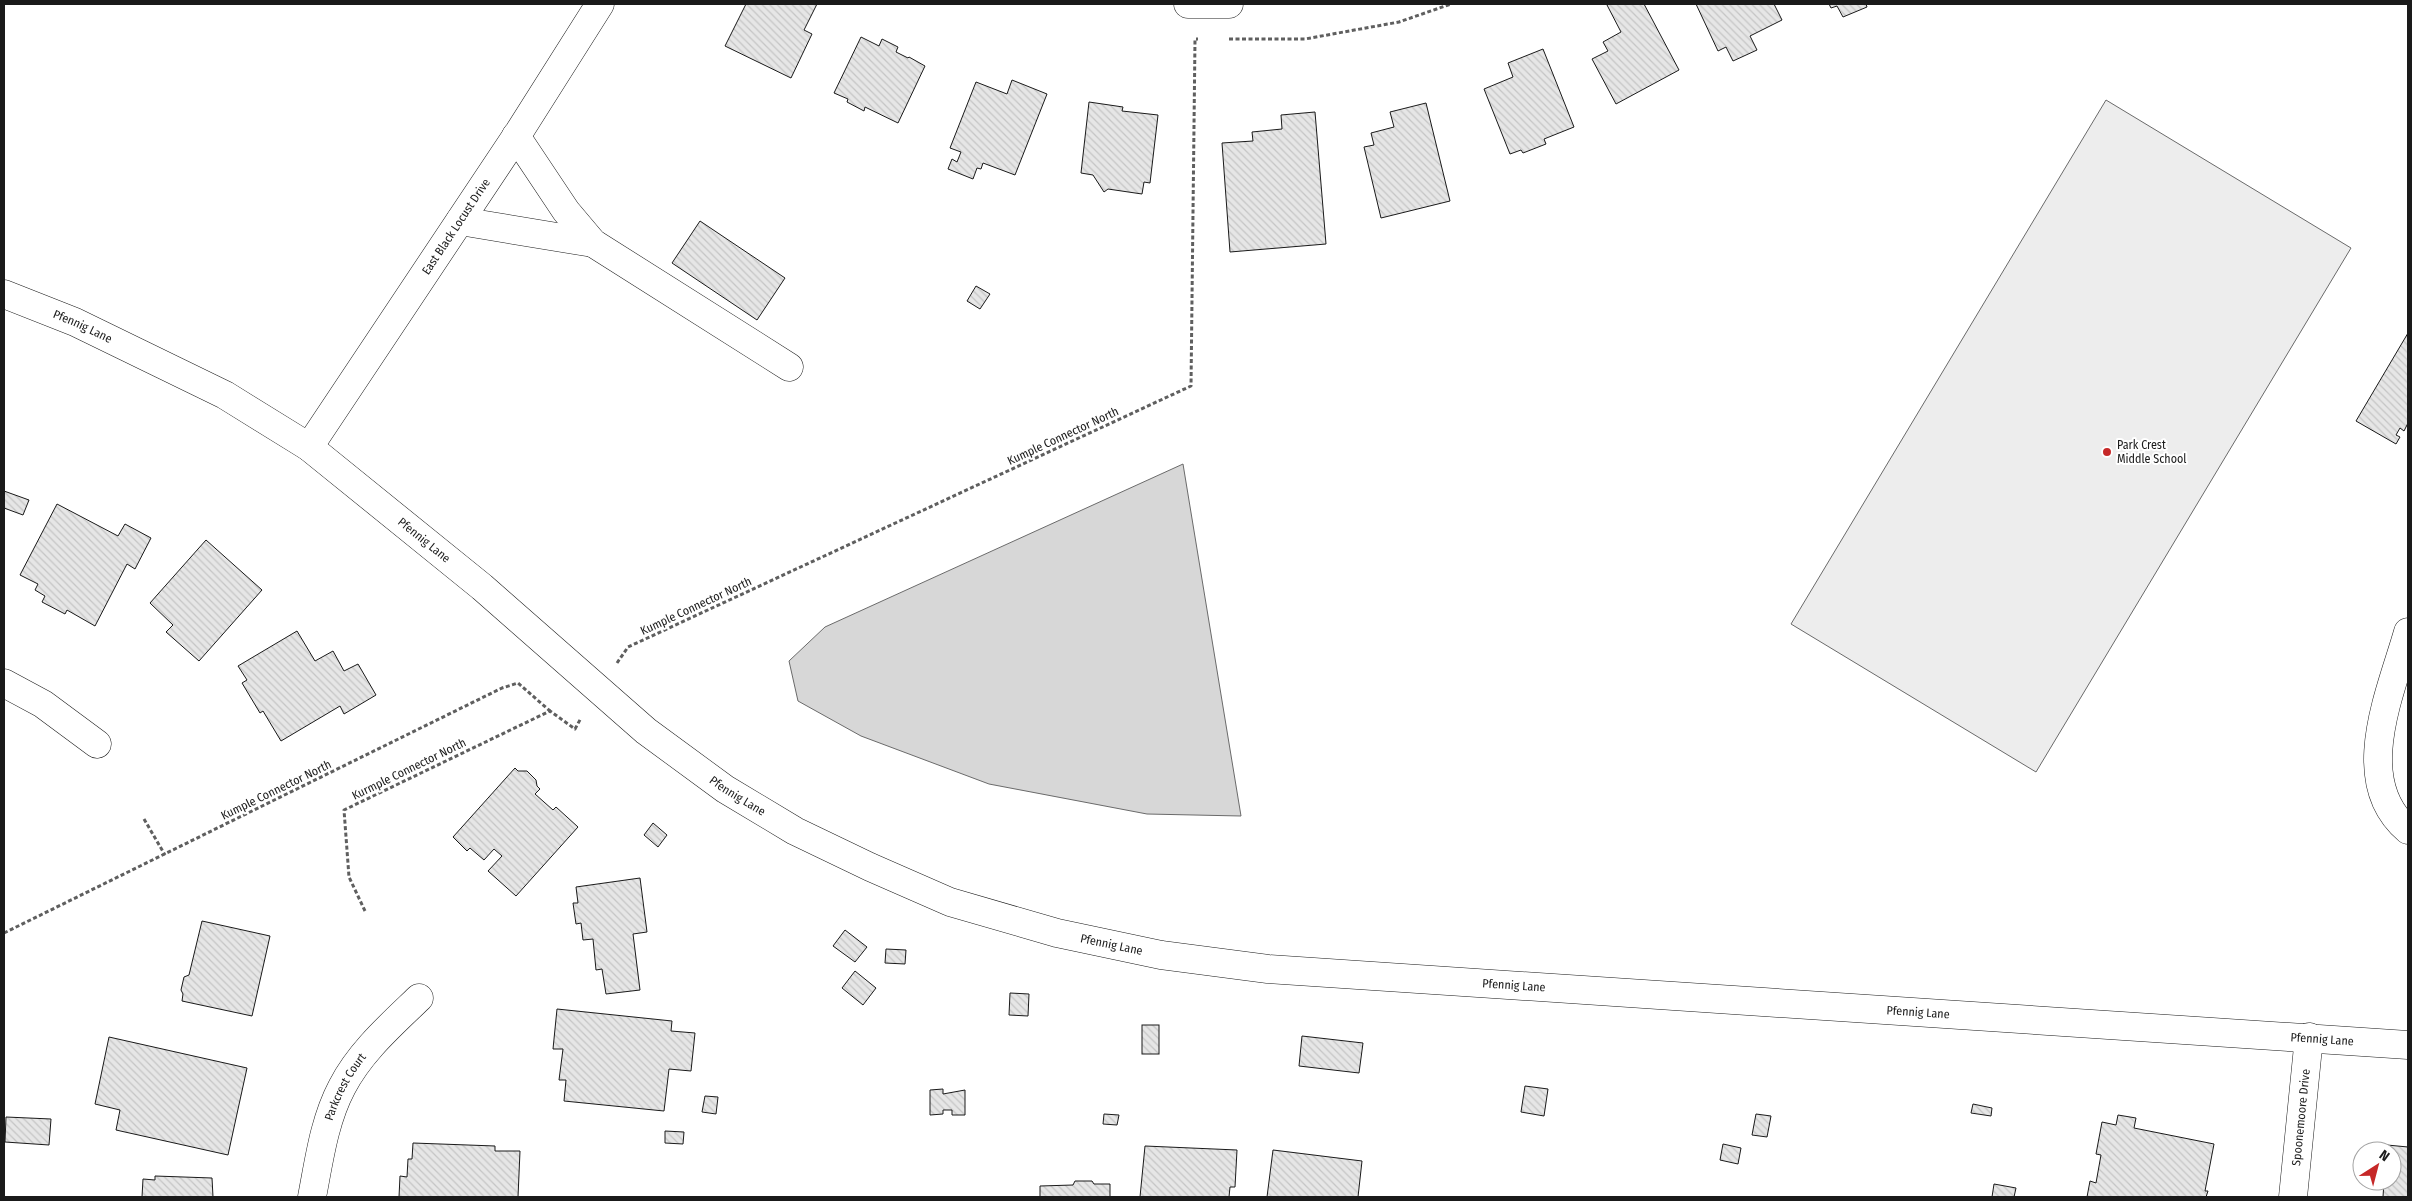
<svg xmlns="http://www.w3.org/2000/svg" width="2412" height="1201" font-family="'Fira Sans Condensed',sans-serif">
<defs>
<pattern id="building-back-hatch" width="6" height="6" patternUnits="userSpaceOnUse" patternTransform="scale(1.25)"><rect width="6" height="6" fill="#e6e6e6"/><path d="M-1 5l2 2M0 0l6 6M5-1l2 2" fill="none" stroke="#c5c5c5"/></pattern>
</defs>
<rect width="100%" height="100%" fill="#fff"/>
<polygon fill="#ededed" stroke="#6a6a6a" points="2106,100 2351,248 2036,772 1791,624"/>
<polygon fill="#d7d7d7" stroke="#6a6a6a" points="1183,464 1241,816 1147,814 989,784 861,736 798,701 789,661 825,627"/>
<g fill="url(#building-back-hatch)" stroke="#1a1a1a">
<polygon points="746,4 817,4 804,30 812,34 791,78 725,46"/>
<polygon points="1610,4 1644,4 1679,70 1616,104 1592,59 1608,51 1603,42 1621,32 1607,5"/>
<polygon points="1696,4 1774,4 1782,20 1750,36 1757,50 1733,61 1726,47 1718,51"/>
<polygon points="1829,4 1866,4 1867,7 1843,17 1837,6 1831,8"/>
<polygon points="861,37 879,46 882,39 898,47 896,52 908,58 909,57 925,66 898,123 865,107 864,111 847,102 848,99 834,93"/>
<polygon points="1543,49 1574,127 1544,139 1546,144 1523,153 1521,150 1510,154 1484,89 1513,77 1508,63"/>
<polygon points="1012,80 1047,94 1015,175 983,163 981,169 977,168 973,179 948,169 952,159 957,162 961,152 950,148 976,82 1007,94"/>
<polygon points="1089,102 1123,107 1122,111 1158,115 1150,183 1144,182 1142,194 1108,189 1104,192 1093,175 1081,173"/>
<polygon points="1426,103 1450,201 1381,218 1364,147 1374,145 1371,133 1394,127 1390,112"/>
<polygon points="1315,112 1326,244 1230,252 1222,143 1253,141 1252,132 1282,129 1281,115"/>
<polygon points="700,221 785,278 757,320 672,263"/>
<polygon points="976,286 990,294 980,309 967,301"/>
<polygon points="2408,333 2408,423 2404,431 2400,428 2396,435 2400,437 2396,444 2356,421"/>
<polygon points="4,491 29,500 23,515 4,508"/>
<polygon points="57,504 118,536 125,524 151,538 135,569 127,564 95,626 67,610 65,614 42,602 45,596 35,590 38,584 20,575"/>
<polygon points="206,540 262,590 199,661 166,632 173,625 150,603"/>
<polygon points="297,631 315,661 333,651 344,671 358,664 376,695 344,714 340,706 281,741 263,711 260,713 242,683 247,680 238,666"/>
<polygon points="515,768 518,771 527,771 536,780 537,786 540,789 535,794 553,810 556,807 578,827 516,896 488,871 502,856 494,849 484,860 470,848 467,851 453,837"/>
<polygon points="653,823 667,835 658,847 644,835"/>
<polygon points="640,878 647,932 633,934 640,990 606,994 602,969 596,970 593,939 583,940 581,923 576,924 573,903 578,903 576,887"/>
<polygon points="202,921 270,936 252,1016 182,1001 183,994 181,990 184,977 189,975"/>
<polygon points="845,930 867,947 855,962 833,946"/>
<polygon points="886,949 906,950 905,964 885,963"/>
<polygon points="855,971 876,988 863,1005 842,988"/>
<polygon points="1010,993 1029,994 1028,1016 1009,1015"/>
<polygon points="557,1009 672,1021 671,1031 695,1033 691,1071 669,1069 664,1111 564,1101 566,1080 559,1080 563,1049 553,1049"/>
<rect x="1142" y="1025" width="17" height="29"/>
<polygon points="1302,1036 1363,1043 1359,1073 1299,1066"/>
<polygon points="109,1037 247,1068 228,1155 116,1130 120,1110 95,1104"/>
<polygon points="1525,1086 1548,1089 1544,1116 1521,1112"/>
<polygon points="943,1089 943,1094 965,1090 965,1115 952,1115 952,1110 943,1110 943,1114 930,1115 930,1090"/>
<polygon points="705,1096 718,1097 716,1114 702,1112"/>
<polygon points="1973,1104 1992,1108 1991,1116 1971,1113"/>
<polygon points="1104,1114 1119,1115 1117,1125 1103,1124"/>
<polygon points="1756,1114 1771,1116 1767,1137 1752,1135"/>
<polygon points="2118,1115 2136,1118 2134,1128 2214,1144 2205,1191 2208,1191 2206,1197 2087,1197 2090,1181 2096,1183 2101,1155 2096,1154 2102,1122 2116,1125"/>
<polygon points="6,1117 51,1119 49,1145 5,1142"/>
<polygon points="665,1131 684,1132 683,1144 665,1143"/>
<polygon points="413,1143 495,1146 495,1151 520,1151 518,1197 399,1197 400,1176 407,1177 408,1159 412,1159"/>
<polygon points="1723,1144 1741,1148 1738,1164 1720,1160"/>
<polygon points="2387,1145 2408,1147 2408,1197 2383,1197 2384,1181 2392,1181 2392,1151 2387,1151"/>
<polygon points="1145,1146 1237,1150 1235,1187 1230,1187 1229,1197 1140,1197"/>
<polygon points="1273,1150 1362,1161 1358,1197 1267,1197"/>
<polygon points="155,1176 212,1178 213,1197 142,1197 143,1179 155,1180"/>
<polygon points="1075,1181 1092,1181 1094,1184 1110,1184 1110,1197 1040,1197 1040,1186 1073,1185"/>
<polygon points="1994,1184 2016,1188 2014,1197 1992,1197"/>
</g>
<g fill="none" stroke-linecap="round" stroke-linejoin="round">
<g stroke="#1a1a1a" stroke-width="29">
<g id="minor">
<polyline points="1188,4 1229,4"/>
<polyline points="516,136 566,211 593,243 789,367"/>
<polyline points="460,221 593,243"/>
<path id="s1" d="M4 294 75 322 225 395 309 447 482 587 646 731 725 789 795 831 870 867 950 902 1057 933 1161 955 1268 969 2408 1045"/>
<path id="s2" d="M309 447 519 132 600 4"/>
<path d="M2408 632C2391 692 2350 781 2408 830"/>
<polyline points="4,683 43,704 97,744"/>
<path id="s3" d="M312 1197C319 1161 324 1121 342 1087 360 1052 391 1025 419 998"/>
<path id="s4" d="M2293 1197 2309 1037"/>
</g>
</g>
<g stroke="#5f5f5f" stroke-width="3" stroke-dasharray="4 2.5" stroke-linecap="butt">
<polyline points="1229,39 1305,39 1399,22 1451,4"/>
<polyline points="617,663 628,647 1191,386 1195,39 1198,39"/>
<polyline points="144,819 165,855"/>
<polyline points="365,911 349,877 344,810 550,711 575,729 581,718"/>
<polyline points="4,933 502,688 518,683 550,711"/>
</g>
<use href="#minor" stroke="#fff" stroke-width="28"/>
</g>
<circle fill="#c62828" stroke="#fff" stroke-width="2" cx="2107" cy="452" r="5"/>
<g text-anchor="middle" stroke-width="4" stroke-linejoin="round" paint-order="stroke">
<g font-size="12" fill="#1a1a1a" stroke="#fff">
<text dy="4" stroke="none"><textPath href="#s2" startOffset="265">East Black Locust Drive</textPath></text>
<text dy="4" stroke="none"><textPath href="#s1" startOffset="85">Pfennig Lane</textPath></text>
<text transform="translate(1063 436) rotate(-25)" y="4">Kumple Connector North</text>
<text dy="4" stroke="none"><textPath href="#s1" startOffset="490">Pfennig Lane</textPath></text>
<text transform="translate(696 606) rotate(-25)" y="4">Kumple Connector North</text>
<text transform="translate(409 769) rotate(-26)" y="4">Kurmple Connector North</text>
<text transform="translate(276 790) rotate(-26)" y="4">Kumple Connector North</text>
<text dy="4" stroke="none"><textPath href="#s1" startOffset="895">Pfennig Lane</textPath></text>
<text dy="4" stroke="none"><textPath href="#s1" startOffset="1300">Pfennig Lane</textPath></text>
<text dy="4" stroke="none"><textPath href="#s1" startOffset="1705">Pfennig Lane</textPath></text>
<text dy="4" stroke="none"><textPath href="#s1" startOffset="2110">Pfennig Lane</textPath></text>
<text dy="4" stroke="none"><textPath href="#s1" startOffset="2515">Pfennig Lane</textPath></text>
<text dy="4" stroke="none"><textPath href="#s3" startOffset="116">Parkcrest Court</textPath></text>
<text dy="4" stroke="none"><textPath href="#s4" startOffset="80">Spoonemoore Drive</textPath></text>
</g>
<g font-size="12" fill="#1a1a1a" stroke="#fff" text-anchor="start">
<text x="2117" y="449">Park Crest<tspan x="2117" dy="14">Middle School</tspan></text>
</g>
</g>
<rect width="2412" height="1201" fill="none" stroke="#1a1a1a" stroke-width="10"/>
<g transform="translate(2377 1166) rotate(36)"><circle r="24" fill="#ffffff" stroke="#a3a3a3"/>
<path d="M0-4L9 19L0 12L-9 19Z" fill="#c62828"/>
<text y="-8" font-size="14" font-weight="bold" text-anchor="middle" fill="#1a1a1a">N</text>
</g>
</svg>
